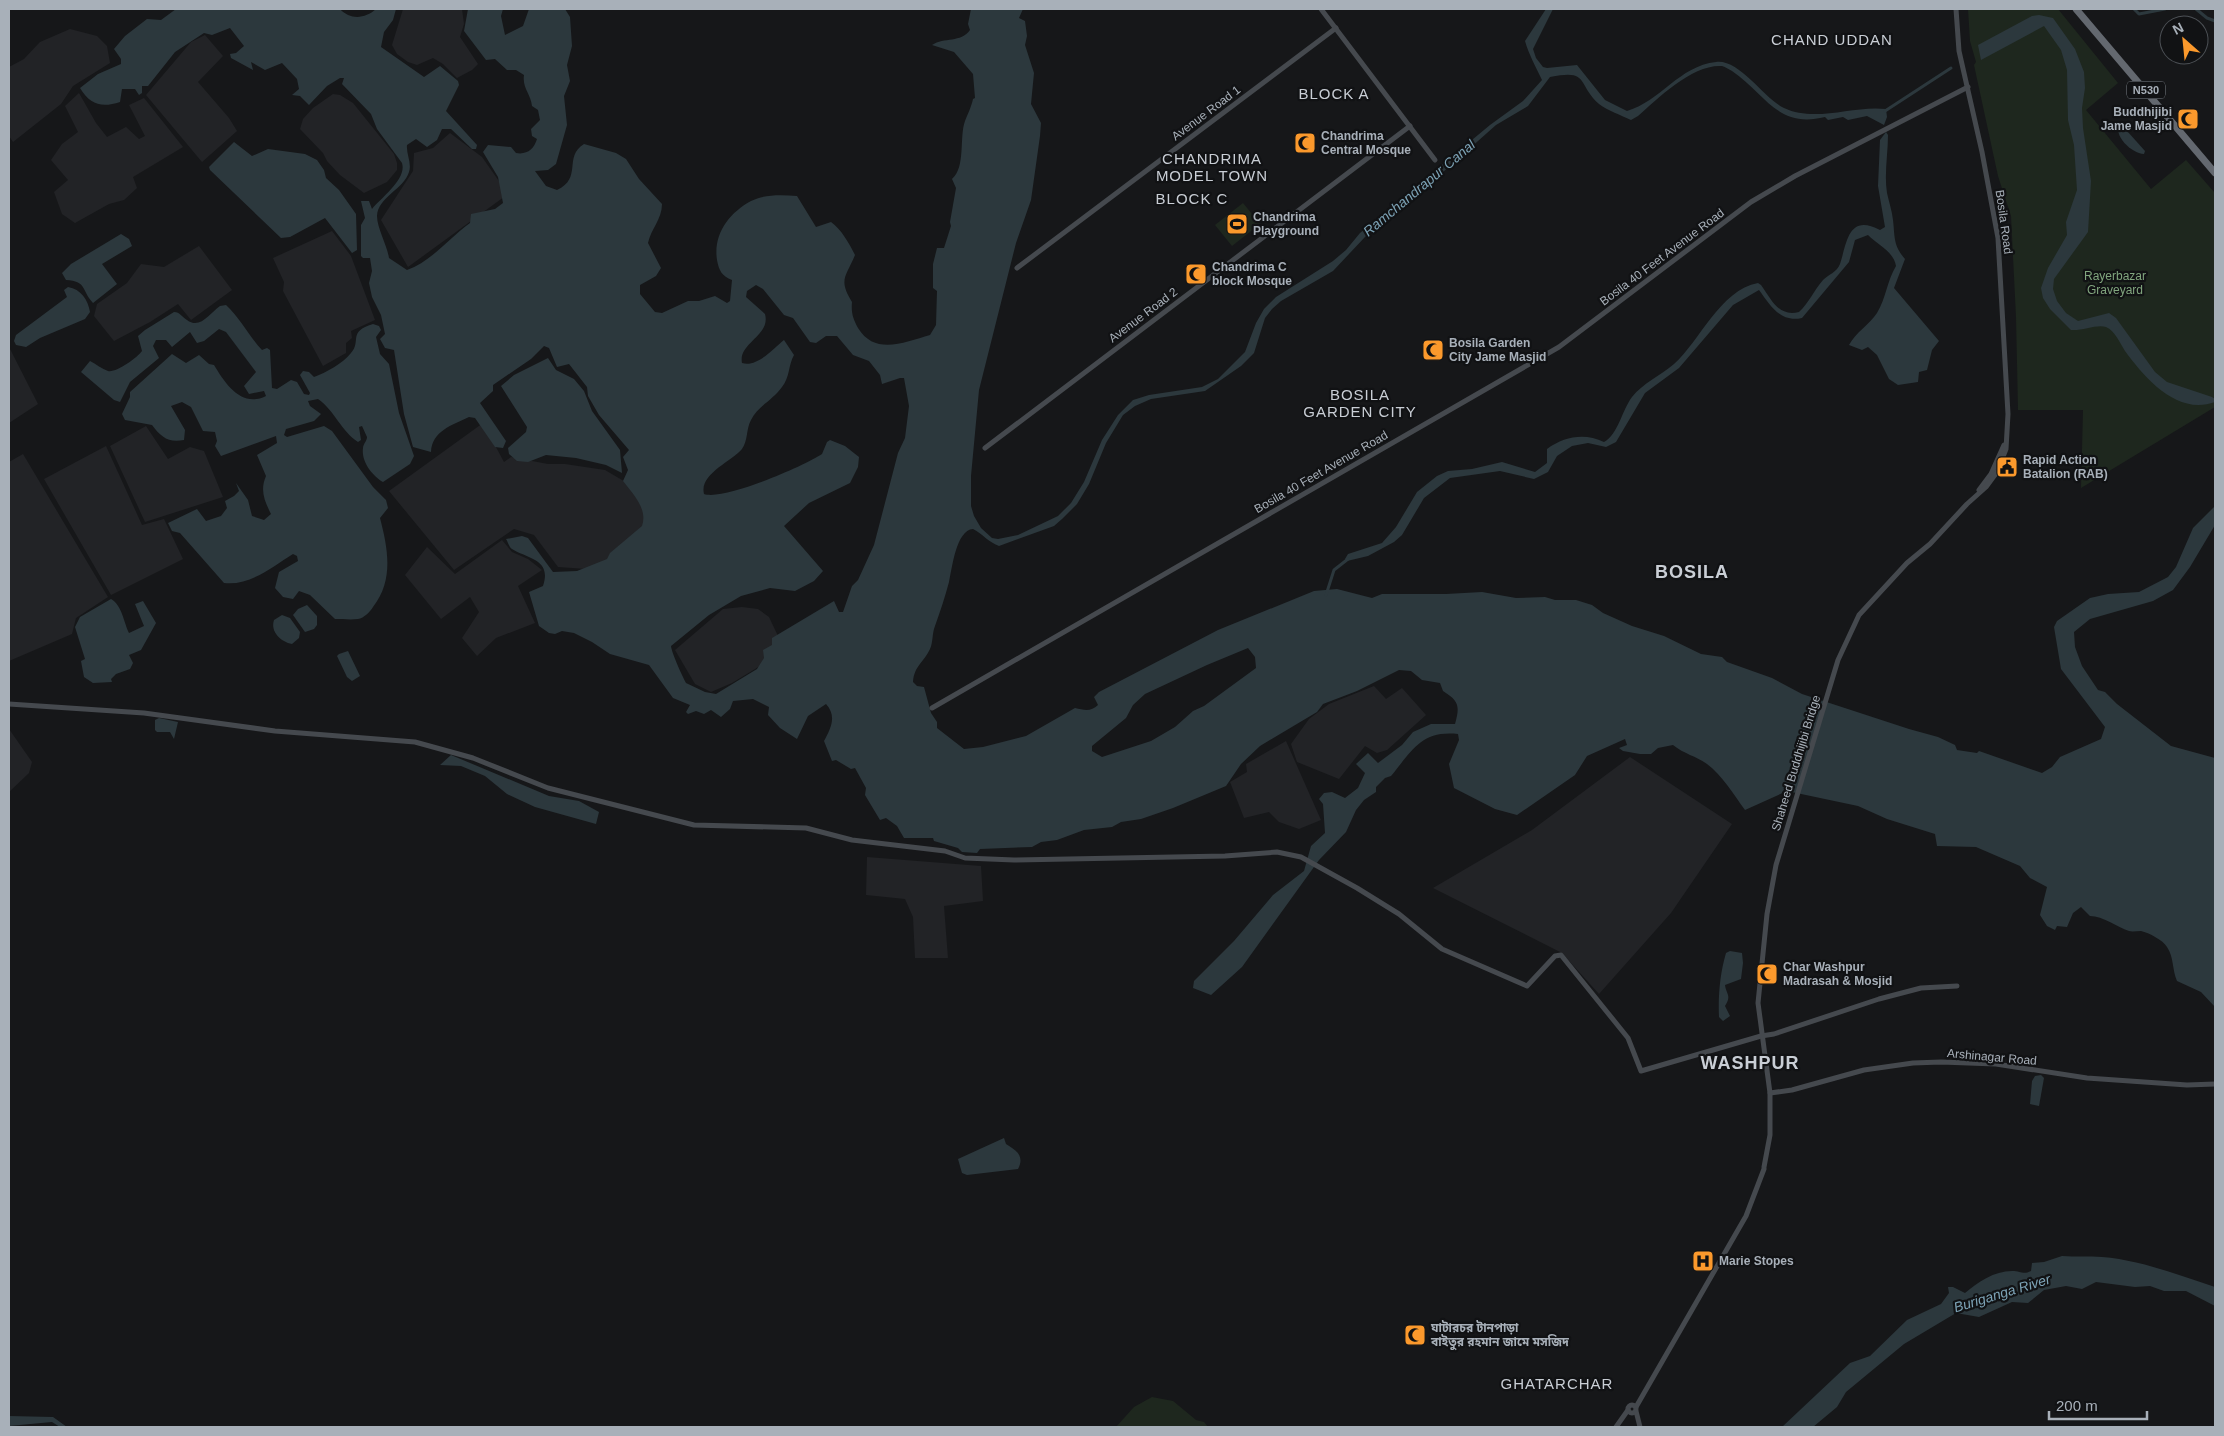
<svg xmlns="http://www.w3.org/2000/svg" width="2224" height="1436" font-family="Arial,'Noto Sans Bengali',sans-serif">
<rect width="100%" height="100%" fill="#161719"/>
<g fill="#222326">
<polygon points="403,9 462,9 464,24 460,37 478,64 472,70 457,78 443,64 433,58 417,65 408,62 397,54 392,45"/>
<polygon points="70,29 97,36 107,46 110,63 73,86 61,104 13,142 9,136 9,67 24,59 40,42"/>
<polygon points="205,35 223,56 198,82 229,118 237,131 202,162 146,95 191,42"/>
<polygon points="79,93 96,123 107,137 126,127 139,139 145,136 129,105 144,98 183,147 133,177 137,188 124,200 109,204 75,223 62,214 54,192 68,180 51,160 62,144 78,132 65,106"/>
<polygon points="333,94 340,95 353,103 394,154 397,163 397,170 387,182 364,193 340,175 327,161 323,153 300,129 303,119 313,108"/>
<polygon points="450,133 482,157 508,194 408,267 381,220 413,171 414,153 433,148"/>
<polygon points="332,231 351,256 375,320 351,331 352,338 346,343 346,353 323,366 283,291 284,282 273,258"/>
<polygon points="199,246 232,290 191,320 178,304 150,322 114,341 94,316 97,304 127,283 141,264 164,267"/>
<polygon points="9,347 38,404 9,423"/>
<polygon points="483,423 504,462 511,457 548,464 565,464 605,470 634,487 650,522 600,570 558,567 534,535 514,529 454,570 389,491"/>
<polygon points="146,426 168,459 190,447 204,451 223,497 145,522 110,446"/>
<polygon points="106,446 142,525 164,519 183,559 111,595 44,479"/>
<polygon points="23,454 108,597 76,618 72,634 9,661 9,462"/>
<polygon points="502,540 512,552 528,559 542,570 518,586 535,623 496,638 477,656 462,638 479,612 470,597 441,619 405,575 427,547 455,574"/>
<polygon points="742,607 758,609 769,617 778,636 760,666 732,683 711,692 695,684 675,650 723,609"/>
<polygon points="1374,686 1386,699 1402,688 1426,715 1387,750 1377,753 1365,746 1339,779 1297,762 1291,744 1309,719 1329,704"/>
<polygon points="9,729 32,762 29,773 9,792"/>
<polygon points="1286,741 1321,820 1299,829 1279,822 1269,812 1244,818 1230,782 1247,772 1246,764"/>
<polygon points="1630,757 1732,824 1671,913 1599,994 1562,953 1433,888 1532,830"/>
<polygon points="867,857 981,866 983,901 944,906 948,958 915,958 913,917 905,899 866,895"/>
</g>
<g fill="#1e271e">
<polygon points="1968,9 2058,9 2118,83 2086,110 2151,189 2186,160 2215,193 2215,407 2081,488 2083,410 2018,410 2016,317 2011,216 1998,176 1974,65 1976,62 1970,41"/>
<polygon points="1243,203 1260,224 1232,246 1215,225"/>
<polygon points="1152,1397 1173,1401 1196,1420 1204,1422 1208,1427 1116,1427 1134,1407"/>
</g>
<g fill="#2c383d" fill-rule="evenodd">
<path d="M176 9H340C350 20 365 19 376 9H396L393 20 384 32 381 47 424 77 440 66 458 81 459 85 446 111 477 145 476 149H472L451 129H442L437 140 427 147 416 139 407 145C406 154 412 163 409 172 404 189 378 197 377 216 377 228 387 245 389 258L407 270C432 261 449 238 470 223L471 214 495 209 503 203 498 177 483 152 488 145 511 147 516 153C527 155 534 149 537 139L532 136 531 129 540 120 538 110 532 106C531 94 522 88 524 75L516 70H507L495 59 486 60 464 31 468 9H503L501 16 505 35 523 26 529 9H565L570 17 572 46 567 65 570 81 564 96 567 125 556 164 548 170 535 171 546 186 557 190C583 178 563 157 584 144L616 153 626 159 639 179 662 204C662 219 651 229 648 243L661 268 656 276 640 285V294L655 312 662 313 688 301H699L715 296 727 303 730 301 732 280C722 276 719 271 717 260 713 234 729 213 751 201 765 194 782 195 797 196L816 227 831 222C841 229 849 243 855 255 846 277 838 279 852 302 851 313 853 319 858 328 875 356 905 342 930 335L936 325 937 291 933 288V264L937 248H944L951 226 950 222 956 188 952 179C966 167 959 137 965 121 968 113 971 108 973 99L975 98 973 74 954 52 932 45C944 37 961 43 970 30L968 24 971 9H1023L1019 18 1025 21 1027 36 1025 45 1034 73 1031 104 1041 123 1040 136 1031 200 1016 243 979 390 971 476V506L974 516 981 528 992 538 998 539 1018 535 1058 516 1071 503 1084 482 1102 440 1118 415 1133 400 1149 395 1202 387 1218 379 1245 352 1256 323 1264 309 1276 297 1333 261 1346 250 1360 233 1490 125 1523 101 1542 80C1536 67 1529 55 1525 41L1546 9H1553L1533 49 1536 58 1543 67 1547 68 1577 65 1605 100 1627 111C1661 101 1679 66 1716 62 1740 59 1764 99 1784 108 1816 123 1853 105 1886 109L1887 117 1884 125 1867 116 1848 120 1843 117 1828 120 1825 117C1777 129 1766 94 1732 71 1728 69 1726 67 1722 66 1693 64 1658 98 1638 116L1631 120C1621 115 1608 111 1599 104 1576 83 1590 69 1550 77L1528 106 1496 125 1442 173 1381 220 1333 271 1281 301 1272 309 1265 318 1254 353 1241 366 1205 391 1151 399 1135 406 1123 415 1106 443 1089 484 1077 504 1062 519 1054 526 999 546C988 542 983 534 973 529 956 530 952 569 949 582 945 597 940 612 935 626 932 633 933 643 930 649 924 662 914 666 913 682L917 686 924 687 931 713 937 722V728L964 749 983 747 1026 736 1075 708C1084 710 1091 712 1098 705L1094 697 1099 692 1218 630 1314 591 1337 589 1372 598 1382 594H1446L1482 592 1516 598 1545 597 1555 600H1576L1592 605 1603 613 1632 626 1664 636 1701 654 1722 657 1727 662 1772 678 1802 694 1909 729 1938 737 1955 745 1957 750 1977 753 1979 751 2042 773 2052 767 2060 757 2101 739 2105 727 2061 669 2054 627 2057 621 2090 598 2108 594 2139 592 2168 577 2176 567 2193 528 2215 506V525L2190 567 2173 590 2153 601 2090 619 2074 632 2075 647 2082 666 2098 690 2105 692 2117 704 2171 746 2215 758V1007L2201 992 2177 981C2172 970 2174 957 2167 947 2163 940 2149 933 2141 931 2137 931 2132 932 2129 931 2117 927 2103 916 2090 916L2081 907 2073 913 2067 927 2057 926 2055 930 2047 926 2040 915 2047 887 2030 878 2020 866 1976 847 1937 846 1935 834 1887 819 1858 806 1787 791 1745 810C1734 795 1722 775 1707 764 1696 756 1684 754 1673 745L1658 748 1651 754H1640L1623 751 1619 748 1627 745 1625 739 1587 756 1575 775 1517 815 1495 809 1454 788 1449 764 1459 740 1458 734C1421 730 1412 751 1391 776L1385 778 1376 787V792L1364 800 1356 810 1346 832 1319 860 1242 967 1211 995 1193 988 1194 981 1234 941 1273 895 1304 871 1311 846 1325 833 1323 804 1319 799 1324 793 1332 792 1345 798 1358 788 1365 773 1356 764 1368 753 1378 763 1402 745 1413 732 1431 724H1455C1460 706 1459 701 1443 691L1440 683 1422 680 1411 671 1399 670 1357 691 1323 704 1317 712 1260 746 1241 764 1226 786 1173 808 1141 819 1121 822 1112 827 1084 830 1057 840 1041 842 1032 847 980 849 977 853 962 852 958 848 934 841 933 838H904L897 826 886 818 880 820 865 795 866 788 855 768 851 769 836 760 832 761 824 741C831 728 837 716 826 704L808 716 797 739 780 728 768 715 769 707 753 699 733 701 730 709 721 717 711 710 704 714 696 711 688 714 686 712 690 705 673 698 649 665 610 654 592 642 574 633 562 631 555 634 549 633 539 626 529 592 543 586C552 559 528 559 512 549 509 547 508 542 506 539L522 536 528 538 553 572 577 571 607 559 610 553 642 526C648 509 633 494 623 481L628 470 623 457 629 450 599 415 588 396 587 387 569 364 557 367 549 348 544 346 531 359 493 385V391L480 403 506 441 503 448 495 447 475 418 469 417C452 425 432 431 431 452L413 447 404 414 394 350 385 348 380 339 385 334 381 315 372 297 369 283 372 271 370 258H363L361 256V225L365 218 361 201H369L372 209C382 197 407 179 402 163L377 129 371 114 342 84 344 78H340L327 86 309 105 300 96 292 95 299 89 297 79 282 63 265 70 251 62 253 70 231 58 230 54 236 53 244 46 230 28 212 35 204 33 175 52 148 86H142V93L139 95 135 89H122L120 102C102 108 90 105 80 88L98 74 121 64V59L114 49 125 36 147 19 161 20ZM756 285 763 289 784 315 793 318 810 342 816 343 826 336H837L853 355 869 361 880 375 882 384 900 378H904L909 406 905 438 898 453 874 545 858 580 852 586 843 612H839L834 601 772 638V645L763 650 764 658 757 669 716 694 705 692 686 683C682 675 672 654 671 646L709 615 741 596 770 588 795 591 814 581 823 571 784 526 809 503 850 483 858 467 859 457 845 446 830 440 827 442 822 454C804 466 724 501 704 494 699 474 731 462 742 449 748 441 746 429 751 420 758 406 773 400 782 387 790 377 788 366 794 355L784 340C774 348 757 368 742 363 738 343 771 336 765 314L746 297 747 291ZM1248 648 1255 657 1256 668 1204 706 1193 711 1175 727 1151 741 1102 757 1092 751V746L1126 718 1133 705 1145 694 1207 665Z"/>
<path d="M2039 15 2053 18 2075 49 2084 72 2085 88 2082 108 2083 128 2091 181 2088 232 2054 279 2053 289 2057 301 2066 313 2078 321 2109 313 2116 318 2155 372 2167 382 2212 397 2215 399V402C2177 416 2145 378 2125 351 2120 343 2115 331 2106 327 2097 324 2082 331 2071 330L2050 309 2043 298 2041 288 2048 268 2067 235 2066 222 2077 190 2074 145 2068 120 2067 70 2061 50 2044 26 1981 60 1978 45 2032 16Z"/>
<path d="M2119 122 2145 151 2144 154C2131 153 2113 136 2119 122Z"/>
<path d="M1886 132 1888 135C1888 154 1884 174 1887 193 1889 202 1892 211 1893 220 1895 237 1893 245 1905 259L1894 288 1939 341 1932 350 1927 370 1919 372 1918 382 1898 385 1889 379 1877 355 1868 347 1862 350 1849 345C1856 332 1869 325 1877 313 1886 298 1887 281 1896 266 1894 252 1878 245 1868 235L1855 240 1849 262 1802 318C1780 323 1770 305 1759 290L1733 305 1679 368 1645 393 1616 442 1606 447 1588 443 1572 446 1557 456 1548 472 1534 479 1500 471 1450 478 1424 498 1402 535 1394 542 1368 556 1347 561 1345 559 1348 554 1382 543 1396 527 1417 492 1437 476 1448 471 1472 469 1502 462 1535 472 1547 463V449C1565 436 1585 433 1604 442 1618 435 1622 410 1632 397 1643 383 1660 376 1674 364 1700 341 1720 290 1758 283L1761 285C1772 300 1778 317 1799 312 1809 303 1814 290 1823 280 1828 275 1837 272 1840 264 1847 243 1848 213 1880 230L1885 227 1878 186 1880 140Z"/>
<polygon points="234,142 252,156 268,149 305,154 317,160 324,170 326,178 339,190 356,214 357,250 352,253 325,218 290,237 281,238 210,170 209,167"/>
<path d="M121 234 129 239 132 246 102 264 117 284 93 303C81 290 87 281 66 280L62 273 71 264Z"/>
<path d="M68 287C81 289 88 300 90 312L85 319 40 338 26 347 16 345 14 341 16 335 67 297 64 290Z"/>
<path d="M226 305C240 318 249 336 262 350L267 348 270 350 272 388 277 389 291 380 297 382 304 394 309 395 310 393 300 375 303 371 309 372 314 377C327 372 342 364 351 353 362 341 347 332 373 324L379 326 381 330 376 337 380 354 389 364 399 413 414 456 410 464 383 482C373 476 361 462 363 448 363 444 367 441 367 437L362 426 359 427 361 440 358 442C341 431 335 411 318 399L308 401 310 406 321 414 314 421 286 429 284 435 287 437 324 426 332 431 373 487 386 500 388 508 380 518C388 549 394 580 373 607 370 612 364 618 358 619 351 620 342 619 335 619L310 595 299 591 293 599 283 597 275 588 279 572 298 561 297 556 293 554C272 567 250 586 224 583L180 533 172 531 168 523 197 509 206 521 221 516 227 508 225 501 234 496 239 491 236 483 248 500 252 516 264 520 271 514C264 500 260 490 266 476L257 455 277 443 276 436 221 456 215 446 217 441 215 432 203 431 191 407 182 402 171 406 185 430 184 440C168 443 161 437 152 425L125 420 122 414 130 397V392L172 354 186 363 199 355 209 364 214 365C226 385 242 408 266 396L264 391 249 394 244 386 256 372 226 332 219 329 204 341 197 343 190 332 172 347 166 340H156L153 346 159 358 130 382 120 402 114 400 81 372 90 361C96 364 102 369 108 371 116 373 137 358 142 351L138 336 145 330 174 312C180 312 182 317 187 320 200 330 210 313 220 306Z"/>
<polygon points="548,358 556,370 574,379 584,391 592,411 620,450 622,473 606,465 576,458 546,455 528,462 517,461 509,454 508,448 526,432 527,427 501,386 514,375"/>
<path d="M111 599C122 605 124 623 129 633L144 626 135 604 143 601 156 623 141 650 129 655 133 663 130 669 116 674 111 679 112 682 93 683 84 677 81 661 85 659 75 627 80 617Z"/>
<polygon points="307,605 317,616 317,625 314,629 305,632 293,615 298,609"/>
<path d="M282 615 290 618 300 632 299 638 292 644C281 642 270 632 274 620Z"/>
<polygon points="348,651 360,676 352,681 347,677 337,656 339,654"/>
<polygon points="159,718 178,722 174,739 170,732 157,732 155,730 155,720"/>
<polygon points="451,755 549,796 579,801 599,812 596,824 535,807 507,794 485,776 461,766 440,765"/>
<path d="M1730 951 1742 953 1743 963 1741 979 1725 985C1726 994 1732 995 1725 1006L1730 1016 1723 1021 1719 1017C1718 996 1720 973 1726 953Z"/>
<polygon points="2041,1075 2044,1078 2039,1106 2030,1104 2032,1081 2035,1076"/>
<path d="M1004 1138 1006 1144C1016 1150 1025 1156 1018 1169L967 1175 962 1173 958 1159Z"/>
<path d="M2062 1256C2075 1257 2089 1256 2102 1257 2140 1260 2179 1275 2215 1287V1306L2186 1291H2164L2150 1286 2135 1287 2096 1282 2082 1289 2066 1286 2044 1290 2028 1303 2012 1302 1979 1317 1956 1313 1904 1344 1846 1392 1837 1407 1813 1427H1782L1850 1363 1870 1356 1907 1320 1941 1304 1949 1293 1948 1287H1953L1965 1293C1978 1282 1994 1271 2012 1271 2021 1271 2023 1275 2031 1271L2032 1263 2044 1262Z"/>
<polygon points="9,1416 53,1417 67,1427 60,1427 52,1422 9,1426"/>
</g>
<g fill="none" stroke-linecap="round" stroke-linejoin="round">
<g stroke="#2c383d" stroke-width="3">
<polyline points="2134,9 2139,14 2165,9"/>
<polyline points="2196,9 2207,18 2215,21"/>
<polyline points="1885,111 1951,68"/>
<polyline points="1326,595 1334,570 1348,559"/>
</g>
<g stroke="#45494e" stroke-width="5">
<polyline points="1321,9 1435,160"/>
<polyline points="1017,268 1336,28"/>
<polyline points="985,448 1410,126"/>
<polyline points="1979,490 1991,474 2004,445"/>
<polyline points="9,704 144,713 275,731 415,742 473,758 548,788 694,825 806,828 852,840 945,851 965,858 1014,860 1225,856 1277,852 1301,857 1357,888 1399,914 1442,949 1527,986 1555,956 1561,955 1628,1038 1641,1071 1761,1036 1774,1034 1879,999 1921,988 1957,986"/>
<polyline points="932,708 1559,347 1751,202 1795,176 1968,87"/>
<polyline points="1770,1093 1792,1090 1864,1070 1913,1063 1941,1062 1996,1064 2087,1078 2187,1085 2215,1084"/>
<polyline points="1764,1167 1770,1135 1770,1093 1758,1003 1767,914 1776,865 1838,660 1859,615 1907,563 1930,544 1967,504 1986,487 1997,472 2006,449 2008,414 1998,238 1982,152 1959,51 1956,9"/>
<circle cx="1632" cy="1409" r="4"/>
<polyline points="1636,1407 1746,1216 1764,1169"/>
<polyline points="1636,1411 1640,1427"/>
<polyline points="1616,1427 1628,1410"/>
</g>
<polyline stroke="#63686f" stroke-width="7" points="2076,9 2215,173"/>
</g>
<defs>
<g id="mosque-square" transform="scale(1.125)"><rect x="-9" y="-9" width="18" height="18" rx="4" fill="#fb992c" stroke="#111214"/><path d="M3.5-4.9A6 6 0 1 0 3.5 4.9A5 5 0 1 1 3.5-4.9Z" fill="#111"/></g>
<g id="stadium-square" transform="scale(1.125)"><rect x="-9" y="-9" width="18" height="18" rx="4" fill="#fb992c" stroke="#111214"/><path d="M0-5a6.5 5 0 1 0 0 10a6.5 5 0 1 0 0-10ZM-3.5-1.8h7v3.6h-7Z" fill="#111"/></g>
<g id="civic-square" transform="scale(1.125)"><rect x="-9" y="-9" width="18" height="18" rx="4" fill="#fb992c" stroke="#111214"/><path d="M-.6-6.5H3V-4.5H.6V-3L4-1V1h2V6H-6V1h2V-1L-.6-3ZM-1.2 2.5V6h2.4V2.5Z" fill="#111"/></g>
<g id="hospital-square" transform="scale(1.125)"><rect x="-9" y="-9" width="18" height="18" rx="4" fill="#fb992c" stroke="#111214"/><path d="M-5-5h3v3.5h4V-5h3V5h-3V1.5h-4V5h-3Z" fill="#111"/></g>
</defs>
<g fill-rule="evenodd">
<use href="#mosque-square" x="2188" y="119"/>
<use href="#mosque-square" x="1305" y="143"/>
<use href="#stadium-square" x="1237" y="224"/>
<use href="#mosque-square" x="1196" y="274"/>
<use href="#mosque-square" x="1433" y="350"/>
<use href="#civic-square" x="2007" y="467"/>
<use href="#mosque-square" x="1767" y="974"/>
<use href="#hospital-square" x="1703" y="1261"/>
<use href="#mosque-square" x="1415" y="1335"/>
</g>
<g text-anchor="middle" stroke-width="4.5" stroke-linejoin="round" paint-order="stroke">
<rect fill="#111214" stroke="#7b8188" stroke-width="1" x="2127" y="81.5" width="38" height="17" rx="4"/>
<g font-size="11" font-weight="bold" fill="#a8b0b9">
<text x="2146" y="94">N530</text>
</g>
<g font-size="12" font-weight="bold" fill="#a8b0b9" stroke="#111214" text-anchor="start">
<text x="2172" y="116" text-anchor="end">Buddhijibi<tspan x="2172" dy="14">Jame Masjid</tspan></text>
<text x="1321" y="140">Chandrima<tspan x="1321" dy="14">Central Mosque</tspan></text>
<text x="1253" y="221">Chandrima<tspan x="1253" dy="14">Playground</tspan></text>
<text x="1212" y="271">Chandrima C<tspan x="1212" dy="14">block Mosque</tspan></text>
<text x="1449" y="347">Bosila Garden<tspan x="1449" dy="14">City Jame Masjid</tspan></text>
<text x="2023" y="464">Rapid Action<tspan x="2023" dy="14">Batalion (RAB)</tspan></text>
<text x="1783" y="971">Char Washpur<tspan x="1783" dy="14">Madrasah &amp; Mosjid</tspan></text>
<text x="1719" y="1265">Marie Stopes</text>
<text x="1431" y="1332">ঘাটারচর টানপাড়া<tspan x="1431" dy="14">বাইতুর রহমান জামে মসজিদ</tspan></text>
</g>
<g font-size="12" fill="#a8b0b9" stroke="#111214">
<text transform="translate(1206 113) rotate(-37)" y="4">Avenue Road 1</text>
<text transform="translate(2004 222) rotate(82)" y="4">Bosila Road</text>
<text transform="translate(1662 257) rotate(-37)" y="4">Bosila 40 Feet Avenue Road</text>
<text transform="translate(1143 315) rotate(-37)" y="4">Avenue Road 2</text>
<text transform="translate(1321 472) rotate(-30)" y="4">Bosila 40 Feet Avenue Road</text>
<text transform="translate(1796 763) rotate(-73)" y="4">Shaheed Buddhijibi Bridge</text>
<text transform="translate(1992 1057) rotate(5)" y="4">Arshinagar Road</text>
</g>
<g font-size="12" fill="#81a57e" stroke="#111214">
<text x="2115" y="280">Rayerbazar<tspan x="2115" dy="14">Graveyard</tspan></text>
</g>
<g font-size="14" font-style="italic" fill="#7da3b6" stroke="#111214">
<text transform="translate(1419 188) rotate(-40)" y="5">Ramchandrapur Canal</text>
<text transform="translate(2002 1293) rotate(-17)" y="5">Buriganga River</text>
</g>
<g font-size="15" letter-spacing="1" fill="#c9ced5" stroke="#111214">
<text x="1832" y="45">CHAND UDDAN</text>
<text x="1334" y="99">BLOCK A</text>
<text x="1212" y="164">CHANDRIMA<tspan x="1212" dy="17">MODEL TOWN</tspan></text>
<text x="1192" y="204">BLOCK C</text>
<text x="1360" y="400">BOSILA<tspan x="1360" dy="17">GARDEN CITY</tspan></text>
<text x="1557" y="1389">GHATARCHAR</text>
</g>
<g font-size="18" font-weight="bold" letter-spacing="1" fill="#c9ced5" stroke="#111214">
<text x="1692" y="578">BOSILA</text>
<text x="1750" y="1069">WASHPUR</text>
</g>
</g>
<rect width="2224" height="1436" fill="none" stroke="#a8b0b9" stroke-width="20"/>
<g transform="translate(2184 40) rotate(333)"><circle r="24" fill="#111214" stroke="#4d5156"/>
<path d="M0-4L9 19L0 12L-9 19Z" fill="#fb992c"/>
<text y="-8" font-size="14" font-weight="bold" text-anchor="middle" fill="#a8b0b9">N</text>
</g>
<path d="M2049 1411v8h98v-8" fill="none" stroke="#a8b0b9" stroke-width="2.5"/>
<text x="2056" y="1411" font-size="15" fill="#a8b0b9" stroke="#111214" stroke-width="4" paint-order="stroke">200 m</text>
</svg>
